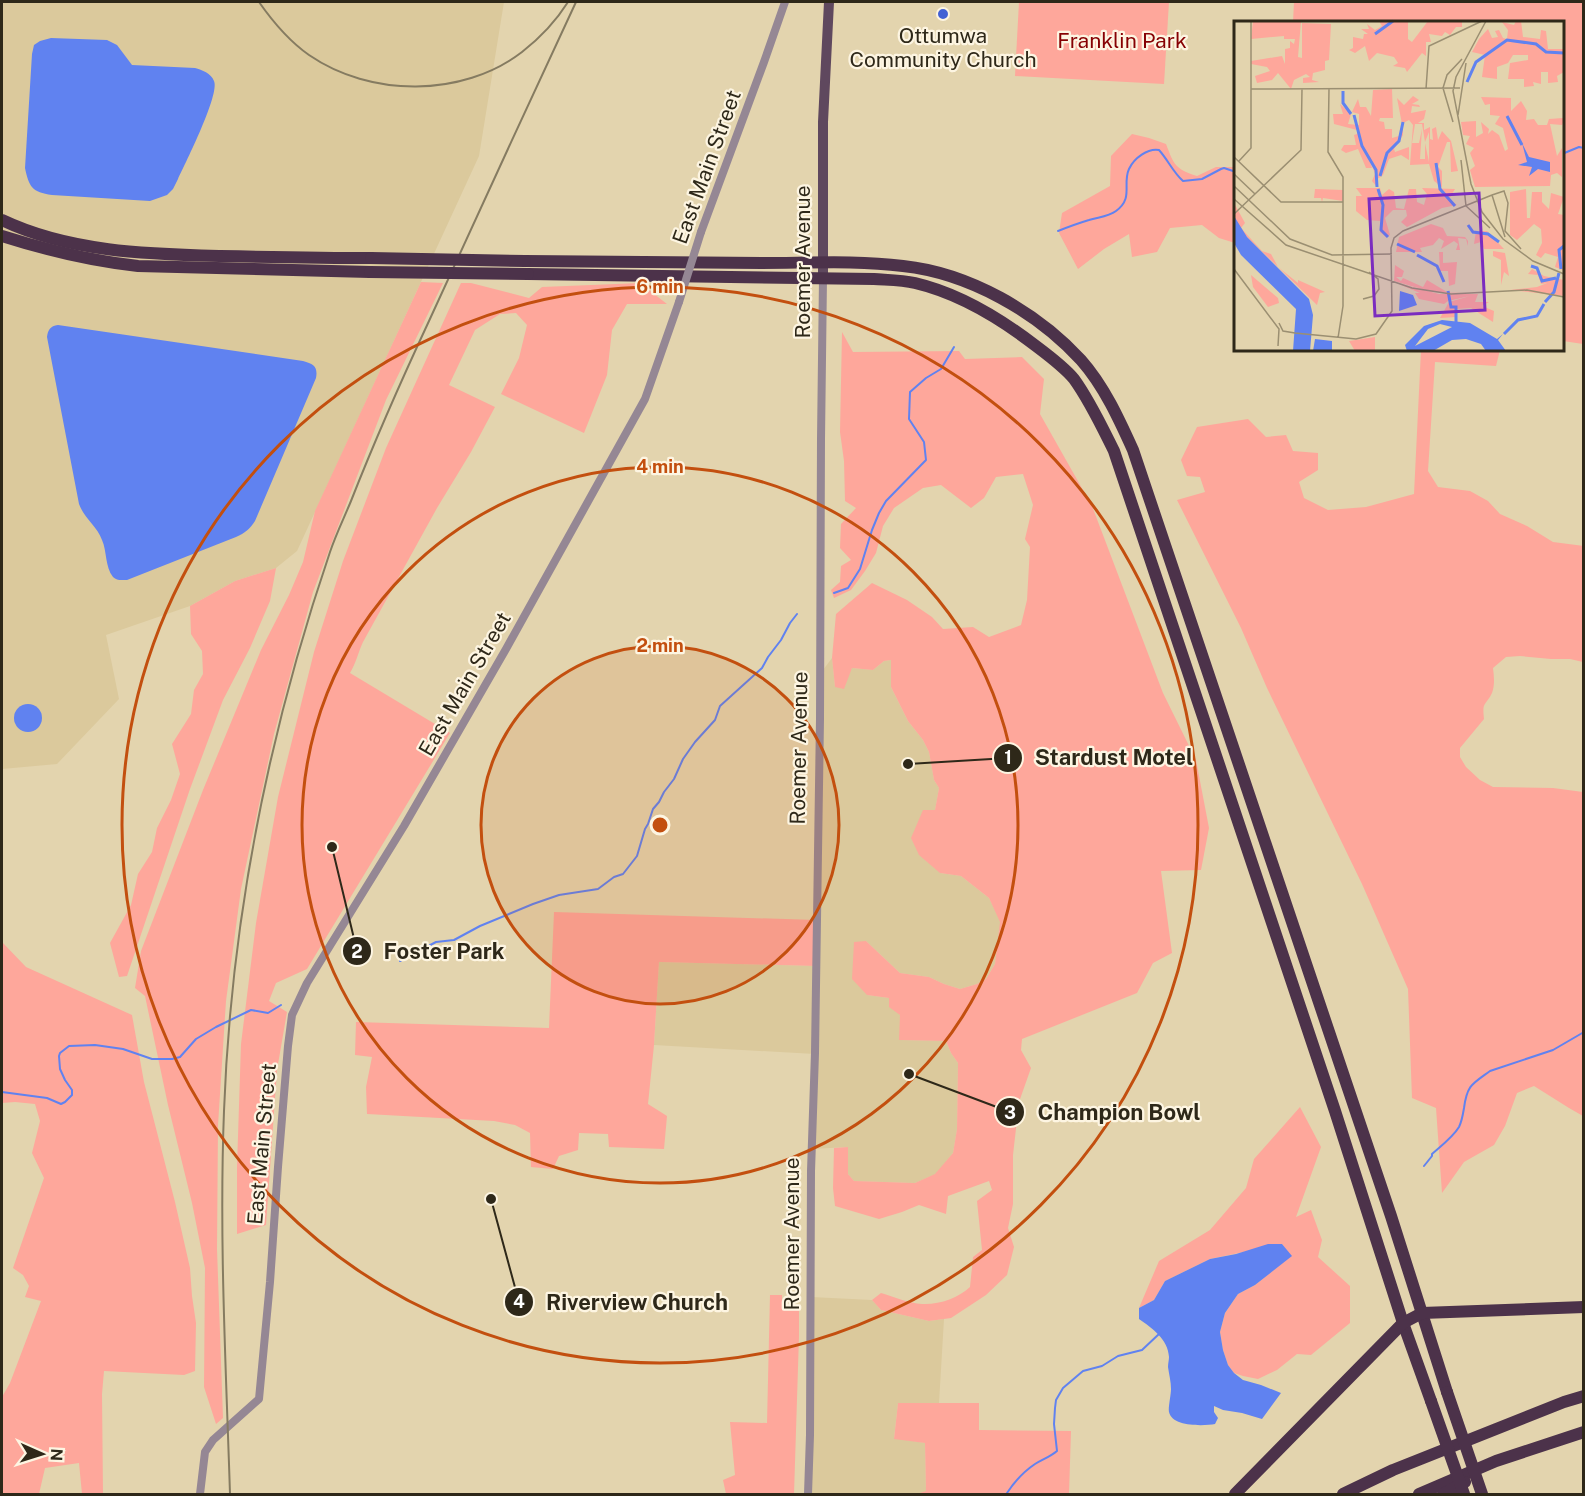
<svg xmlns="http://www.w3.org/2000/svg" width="1585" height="1496" font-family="'Public Sans',sans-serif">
<rect width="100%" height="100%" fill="#e3d4ae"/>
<g fill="#dbc99c">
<polygon points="2,2 504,2 479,156 297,551 276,568 235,581 190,606 106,635 119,699 57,764 2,769"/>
<polygon points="832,658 835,687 852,668 873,670 884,661 891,660 891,687 908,721 923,740 929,752 934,780 939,788 935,810 940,873 961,876 989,898 1001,922 995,964 986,979 977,984 960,989 944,984 929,977 900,973 866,941 867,995 889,998 900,1015 900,1040 946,1041 951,1053 958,1063 957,1129 953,1153 936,1174 915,1183 854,1181 848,1174 848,1147 812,1149 815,1054 654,1045 659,962 816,966 820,674"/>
<polygon points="811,1297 872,1300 881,1310 929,1321 944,1319 939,1403 898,1403 894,1438 925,1443 926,1492 917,1494 808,1494"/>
</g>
<g fill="#fea79b">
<polygon points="1019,2 1169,2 1164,84 1015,76"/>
<polygon points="1294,2 1583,2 1583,344 1563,341 1562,22 1293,22"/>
<path d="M1132 134 1149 138 1166 144C1174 165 1175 169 1197 176L1216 167H1235V243L1219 238 1202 225 1170 228 1157 252 1132 257 1129 234 1104 249 1078 269 1059 233 1062 213 1110 186 1111 156Z"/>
<polygon points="421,282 443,283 386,400 313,592 274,734 241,889 226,1001 218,1125 217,1249 223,1418 216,1424 204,1387 205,1268 192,1203 168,1105 145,996 135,988 141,951 203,790 261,650 289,595 303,562 315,511"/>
<path d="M461 283H471L529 298 542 287 640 283 667 304H627L612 330 607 375 584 433 501 394 519 358 527 325 516 313 500 314 475 330 449 385 495 407 471 452 437 508 363 642C358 653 356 663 350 673L450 733 307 969 276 983 269 1001 287 1012 277 1070 266 1225 237 1234V1167L241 1044 256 923 278 797 314 652 343 561 386 448Z"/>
<path d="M842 332 853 352 959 351 965 359 1022 357 1044 379 1040 414 1092 506 1163 693 1196 760 1209 828 1201 870 1161 871 1172 953 1153 963 1137 993 1022 1039 1021 1050 1031 1068 1019 1102 1013 1155V1204L1008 1228 1014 1247 1007 1275 986 1295 951 1318 929 1321 881 1310 872 1300 881 1293C894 1297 909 1303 922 1304 939 1305 958 1298 970 1287L973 1257 982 1250 977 1201 992 1190 989 1181 948 1196 946 1214 919 1205 902 1212 879 1219 835 1206 833 1188 834 1148 848 1147V1174L854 1181 915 1183 935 1174 953 1153 957 1129 958 1063 951 1053 946 1041 899 1040 900 1015 889 1007V998L867 995 852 979 854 942 866 941 900 973 929 977 944 984 960 989 977 984 986 979 995 964 1000 922 989 898 961 876 940 873 919 855 911 838 923 810H935L939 788 934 780 929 752 923 740 908 721 891 687V660L884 661 873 670 852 668 844 689 835 687 832 658 836 614 872 583 907 600 932 617 943 629 973 627 989 637 1021 625 1027 600 1030 547 1025 539 1033 505 1023 474 996 477 984 498 971 508 941 485 923 488 894 508 883 526 876 553 865 571 851 590 834 598 831 590 840 582 841 566 851 560 840 548 841 524 856 508 845 501 844 461 840 432Z"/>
<path d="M1421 350H1500L1496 366 1435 362 1428 471 1438 487 1470 491 1488 501 1500 514 1527 526 1553 542 1584 546 1583 662 1570 659H1551L1520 656 1506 657 1493 668C1494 676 1495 685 1492 693 1485 707 1482 701 1484 719L1460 748V757L1466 767 1480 780 1493 787 1553 788 1583 792V1116L1569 1108 1534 1086 1517 1093 1505 1126 1494 1145 1464 1162 1442 1193 1436 1108 1412 1098 1408 989 1362 884 1267 688 1241 628 1177 500 1205 492 1200 477 1187 476 1181 460 1197 427 1248 419 1266 437 1286 435 1293 451 1318 453V470L1299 482 1304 498 1328 510 1366 507 1414 494Z"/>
<polygon points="276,568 270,601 250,648 223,700 190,789 127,976 119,977 110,943 131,905 138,874 152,852 157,828 171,800 180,774 172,744 191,714 194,690 203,674 202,651 191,634 190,606 235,581"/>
<polygon points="554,912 817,920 816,966 659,962 654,1045 648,1104 667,1116 664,1149 609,1147 608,1134 579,1133 578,1150 559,1156 553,1169 531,1167 530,1133 515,1125 494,1121 367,1114 366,1087 372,1057 355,1055 356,1022 549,1028"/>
<polygon points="2,942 26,967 132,1015 144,1082 175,1202 190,1268 192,1296 196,1323 195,1371 184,1375 104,1371 102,1394 103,1494 82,1494 79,1463 45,1468 39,1494 2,1494 2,1397 10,1383 41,1301 25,1297 29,1286 23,1275 13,1268 44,1178 32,1153 40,1121 35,1104 15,1102 2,1103"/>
<polygon points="1300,1107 1321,1147 1296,1217 1311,1210 1322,1240 1318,1257 1350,1286 1350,1323 1311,1355 1297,1354 1277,1370 1258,1379 1243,1376 1234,1373 1228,1365 1223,1350 1220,1332 1225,1313 1238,1294 1255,1285 1291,1256 1282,1244 1210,1259 1165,1281 1154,1300 1139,1308 1159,1261 1210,1230 1246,1188 1254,1159"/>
<polygon points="770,1295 782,1295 782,1306 799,1306 799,1336 794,1494 726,1494 723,1480 735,1475 730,1422 767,1423"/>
<polygon points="898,1403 979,1403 979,1430 1071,1431 1069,1494 917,1494 926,1491 925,1443 894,1439"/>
</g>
<g fill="#6082f0">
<path d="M51 38 107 40 117 45 132 65 195 68C202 70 211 73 214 81 220 94 186 162 178 179L173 189 167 195 150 201 52 195C32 192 29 187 25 168L32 54 34 45 40 41Z"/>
<path d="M58 325 303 361C314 364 318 367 316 378L255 521C250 529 245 533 236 537L127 580C121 580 117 581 113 577 105 567 107 551 102 540 97 526 84 518 79 504L47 337C48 330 50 326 58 325Z"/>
<circle cx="28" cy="718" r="14"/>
<path d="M1268 1244H1282L1292 1256 1255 1285 1238 1294 1225 1313 1220 1332 1223 1350 1228 1365 1234 1373 1243 1380 1261 1385 1281 1393 1262 1419 1242 1413 1223 1410 1214 1406V1412L1218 1418 1215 1424C1204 1426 1172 1427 1169 1412 1168 1408 1171 1395 1171 1389 1171 1382 1169 1374 1168 1367 1168 1363 1169 1360 1169 1357 1168 1339 1152 1328 1139 1319V1308L1154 1300 1165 1281 1210 1259 1236 1254Z"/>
</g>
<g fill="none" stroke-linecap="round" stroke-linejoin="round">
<g stroke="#6082f0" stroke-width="2">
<polyline points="1562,154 1579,147 1584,148"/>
<path d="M1058 231C1068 227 1079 223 1089 220 1098 217 1108 217 1116 211 1134 198 1122 184 1129 169 1134 158 1148 148 1159 150 1168 160 1173 172 1183 181L1202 179 1221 169 1224 168 1236 172"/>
<polyline points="834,593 848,588 860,569 872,530 879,513 886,501 926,460 924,442 909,419 910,392 926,378 941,369 954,347"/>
<polyline points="400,961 436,942 454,940 480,926 533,904 559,895 598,889 614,877 623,874 637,856 645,829 648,824 653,809 659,802 664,792 674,779 683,759 695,742 715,720 720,706 762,668 768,657 781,640 790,623 797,614"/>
<polyline points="2,1092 47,1098 61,1104 65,1102 72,1095 72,1090 65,1080 60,1069 59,1056 60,1053 69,1046 95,1045 123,1049 152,1059 172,1059 180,1057 196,1039 216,1027 251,1010 268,1013 281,1005"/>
<path d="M1424 1166 1432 1156V1154C1441 1146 1453 1137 1459 1127 1462 1121 1463 1114 1464 1108 1467 1085 1472 1084 1490 1071L1553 1050 1584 1032"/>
<path d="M1008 1494 1007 1493C1015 1481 1023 1472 1035 1464 1043 1459 1050 1457 1057 1451L1054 1424 1055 1408 1056 1400 1063 1388 1083 1371 1102 1366 1118 1356 1142 1350 1159 1334"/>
</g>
<g stroke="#958794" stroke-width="8">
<polyline points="701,232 764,62 785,2"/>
<polyline points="200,1494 205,1452 213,1440 259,1399 270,1282 278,1167 288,1046 292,1015 307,983 404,826 506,649 645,399 679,302"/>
<polyline points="808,1494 810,1435 811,1171 815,1053 820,719 821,439 823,278"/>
</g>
<polyline stroke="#5f485e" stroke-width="10" points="823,278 823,122 829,2"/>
<g stroke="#4c324a" stroke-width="12">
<path d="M2 220C69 252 147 254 220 256 270 257 320 258 371 258"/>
<path d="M2 236C46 250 92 261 138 266L370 272"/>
<path d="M525 261C604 261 683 263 762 263 809 263 856 260 903 266 969 273 1037 312 1081 360 1104 386 1119 419 1133 450L1391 1216 1447 1392"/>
<path d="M528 274 874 279C888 280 902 280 915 283 958 293 1001 319 1036 346 1048 355 1065 368 1074 379 1090 401 1102 427 1114 451L1335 1111 1403 1323 1431 1401"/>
<polyline points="1235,1494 1403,1323 1422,1313 1584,1307"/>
<polyline points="1343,1494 1393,1470 1564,1402 1584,1396"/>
<polyline points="1419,1494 1496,1461 1584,1432"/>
<polyline points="1443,1494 1465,1482"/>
</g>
<g stroke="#857b61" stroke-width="2">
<path d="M259 2C273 22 289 41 309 55 370 97 462 98 522 52 540 38 556 21 568 2"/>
<path d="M230 1494C226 1367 219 1239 224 1111 231 921 269 731 330 552 336 534 344 518 351 501 375 440 401 381 429 321 477 215 527 108 576 2"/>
</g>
<polyline stroke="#958794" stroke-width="8" points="679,302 701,232"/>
<g stroke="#4c324a" stroke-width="12">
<polyline points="371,258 525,261"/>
<polyline points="370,272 528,274"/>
<polyline points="1447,1392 1482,1494"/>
<polyline points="1431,1401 1464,1494"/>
</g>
</g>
<circle cx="660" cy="825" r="179" fill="#c34f0f" fill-opacity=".12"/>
<g fill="none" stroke="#c34f0f" stroke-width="3">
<circle cx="660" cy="825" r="179"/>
<circle cx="660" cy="825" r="358"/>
<circle cx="660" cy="825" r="538"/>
</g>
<circle fill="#4361d4" stroke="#fdf5e2" stroke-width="2" cx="943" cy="14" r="6"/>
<g text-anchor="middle" stroke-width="4.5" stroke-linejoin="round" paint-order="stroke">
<g font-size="21" fill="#2e2819" stroke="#fdf5e2">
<text x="943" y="43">Ottumwa<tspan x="943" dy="24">Community Church</tspan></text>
</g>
<g font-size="21" fill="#860003" stroke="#fdf5e2">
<text x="1122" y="48">Franklin Park</text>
</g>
<g font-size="21" fill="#2e2819" stroke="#fdf5e2">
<text transform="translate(707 167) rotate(-70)" y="7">East Main Street</text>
<text transform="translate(803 262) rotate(-90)" y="7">Roemer Avenue</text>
<text transform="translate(465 684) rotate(-60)" y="7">East Main Street</text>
<text transform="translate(799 748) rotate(-89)" y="7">Roemer Avenue</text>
<text transform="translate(262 1144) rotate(-85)" y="7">East Main Street</text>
<text transform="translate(792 1234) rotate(-90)" y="7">Roemer Avenue</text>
</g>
</g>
<g transform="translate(1234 21)">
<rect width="330" height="330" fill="#e3d4ae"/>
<path d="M19 0H67L64 36 68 37V2L97 3 95 39 91 40V49L79 52 78 59 85 61 69 62V57L76 56 72 53 60 59 57 68 44 52 38 59 23 62 21 55 36 50 33 46 17 43V40L48 35 51 43V28L56 27V20L60 23 61 18H50V15L17 18ZM145 0H174V18L178 21 194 0H228V6H222L216 14 211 11 208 15 195 13 197 21H192V35L188 32 173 51 171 47 159 45 164 42 160 36 143 32 135 40 131 25 121 32 115 29 119 27V16L129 18 130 13H134L127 8H135L133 3 141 9 148 5ZM282 0H287L289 16 306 18 307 9 312 10 314 28H330V51L323 55 324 61 314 62V51H307V63L299 61 300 65 290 66V58H274L276 42 294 39V34H279L274 42 263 46V58L248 56 251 34 238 31 245 18 254 8 258 17 264 16 261 10 265 9 269 17 273 18 274 9 268 1 280 4ZM158 68 159 97H146L145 100 150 101 151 108H158V117L165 115 168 103 163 77 170 84 179 75 185 79 178 83 185 84 186 86 178 85 177 92 192 89 190 98 184 102H190V109L196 106V118L199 119 198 108 202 106 204 119 208 110 217 120 224 150 217 151 216 121H213L204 146 208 150V166L200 160 195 143 176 144 179 104 175 99 169 102V114L160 128 161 131 175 126V139L167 134 155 138 149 154 142 159 143 166 138 160 141 153 134 133 138 147H132L124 128 112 132 107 129 110 124H122L120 114 123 113V109L100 103 99 93H109L106 83 117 93 114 103 125 104V93L118 91 124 78 126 86H132L137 95 139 69ZM181 103H188L191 121 195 111V141L191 122V138H186L188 108 185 122H178ZM247 76 277 77V90L287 80 293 90 292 99 300 98 304 104H313L315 98 329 97V92L330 100 328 104 316 103 323 135 328 127V156L323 152 317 154 316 165 241 166 236 149 241 145 236 132 240 127 232 123 236 115 229 114 227 101 242 100V116L249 112 247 101 255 108 254 113 258 109 265 114 271 130 274 128 269 107 261 103 266 95 256 94V83L251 84ZM122 167H146L148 174 155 168 160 171 162 187 170 188 175 168H182L183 181 190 184 193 173 188 167 221 168 215 178 223 184 208 187 173 206 167 201 173 195 172 189H159L151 197 156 214 152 216 146 211 147 200 133 199 122 190V175H128ZM81 168 109 169V180L89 177 88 181 87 177H80ZM292 168 293 197H296L298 171H308V181L315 188 317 172 330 176 324 193 330 194 329 249 321 246 324 236 311 232 307 237 302 234 308 222 307 208 300 203 283 219 276 214V171ZM0 182 11 202 7 207 28 230 37 233 44 246 64 262V259L91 271 86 272 83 284 13 216 4 205 0 195ZM197 203 209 207 213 215 231 216 234 220V225L232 218 224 217 226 229H222L224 223 220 220 207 228 210 220 205 217 199 224 186 227 188 231H162L165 216ZM242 210H253L270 228H250L247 221 240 223ZM259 230 271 232 275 255 270 251 267 264V239L259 235ZM205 231H209V242L223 241 221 263 215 265 214 250H206ZM161 244 170 250 168 256H162L167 260 169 257 189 266 193 259 213 271 231 272 198 271 160 260ZM298 248 310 255 330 259V275L276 269 303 266 313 262 307 263 304 254 294 253ZM17 254 44 277 45 282 34 286 19 266ZM160 261 205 273H244L241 281H255L248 285 260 290 259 301 237 287 222 288V296L206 297 215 281 236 275 214 280 210 283 185 278 181 272H186ZM141 316V330H121L115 320Z" fill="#fea79b" fill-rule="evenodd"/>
<path d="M288 122 295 136 316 141V151L304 148 295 155 298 146 284 144 293 141ZM0 195 13 216 75 278 79 294 76 330H59L62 288 7 234 0 222ZM166 270 179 274 183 284 165 290ZM208 299 236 302 263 318 269 313 264 319 272 330H252L247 323 232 318 218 319 199 330H173L171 324 190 305ZM206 303 218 306 181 325 194 308ZM81 318 98 320V330H79Z" fill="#6082f0" fill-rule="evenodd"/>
<path fill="none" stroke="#6082f0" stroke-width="3" d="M141 13 159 0M233 61 242 41 273 19 302 23 312 31 330 32M109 70V82L117 93M120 94 128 125 142 149 143 166M273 95 288 124M202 142 206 168 221 185M146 155 153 132 165 120 169 101M144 168 149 184 147 209 154 216M234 204 239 211 254 213 265 221M163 223 181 231M183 234 203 245 210 261M297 245 303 247 308 260 322 257M327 248 325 229 330 225M214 270 217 286H222V303M311 281 320 271 325 252M270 313 284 299 303 295 310 283"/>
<path fill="none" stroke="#9b8f72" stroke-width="1.5" d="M252 0 222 56 219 70 237 163 248 191 269 218 299 240 330 253M17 68 226 67M95 68 94 131 109 156V285L104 317M192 68 195 25 248 0M224 94 232 42M219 101 209 67 213 54 228 38M0 136 47 181H109M227 139 232 185 256 207M5 140 17 127V0M0 153 21 173M0 165 56 218 98 234 158 233M258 174 270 170 274 182 271 210 287 228M258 174 271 216M0 178 52 224 178 267 217 273 293 269 330 276M0 193 67 129 68 68M0 248 45 308 44 325M129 278 140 275 145 268 144 258 135 251M45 302 49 310 61 312 122 318 142 313 158 290 157 227 160 217 169 210 258 174"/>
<path fill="#7b2cbf" fill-opacity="0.15" stroke="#7b2cbf" stroke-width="3" d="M245 172 251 289 141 295 135 178Z"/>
<rect width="330" height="330" fill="none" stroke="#2e2819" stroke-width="3"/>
</g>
<circle cx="660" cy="825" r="9" fill="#c34f0f" stroke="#fdf5e2" stroke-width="3"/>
<g font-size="18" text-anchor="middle" font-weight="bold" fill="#c34f0f" stroke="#fdf5e2" stroke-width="4.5" stroke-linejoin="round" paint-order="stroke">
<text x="660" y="293">6 min</text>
<text x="660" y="473">4 min</text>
<text x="660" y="652">2 min</text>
</g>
<path fill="none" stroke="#2e2819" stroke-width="2" d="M908 764L1008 758M332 847L357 951M909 1074L1010 1112M491 1199L519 1302"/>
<g fill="#2e2819" stroke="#fdf5e2" stroke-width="2">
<circle cx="908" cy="764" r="6"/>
<circle cx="332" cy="847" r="6"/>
<circle cx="909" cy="1074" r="6"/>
<circle cx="491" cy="1199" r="6"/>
<circle cx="1008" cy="758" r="15"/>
<circle cx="357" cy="951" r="15"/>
<circle cx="1010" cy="1112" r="15"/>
<circle cx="519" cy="1302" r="15"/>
</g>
<g font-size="18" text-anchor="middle" font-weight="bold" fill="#fff">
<text x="1008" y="764">1</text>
<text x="357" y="958">2</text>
<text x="1010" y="1119">3</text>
<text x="519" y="1308">4</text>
</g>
<g font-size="22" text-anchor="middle" font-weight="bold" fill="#2e2819" stroke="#fdf5e2" stroke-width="4.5" stroke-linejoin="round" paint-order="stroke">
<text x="1114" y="765">Stardust Motel</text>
<text x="444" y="959">Foster Park</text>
<text x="1119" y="1120">Champion Bowl</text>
<text x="637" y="1310">Riverview Church</text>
</g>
<rect width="1585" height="1496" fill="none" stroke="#2e2819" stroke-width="6"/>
<g transform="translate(42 1454) rotate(93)" stroke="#fdf5e2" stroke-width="4.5" paint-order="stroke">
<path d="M0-4.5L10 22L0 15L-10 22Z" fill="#2e2819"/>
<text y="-9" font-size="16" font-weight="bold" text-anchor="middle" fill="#2e2819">N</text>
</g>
</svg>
